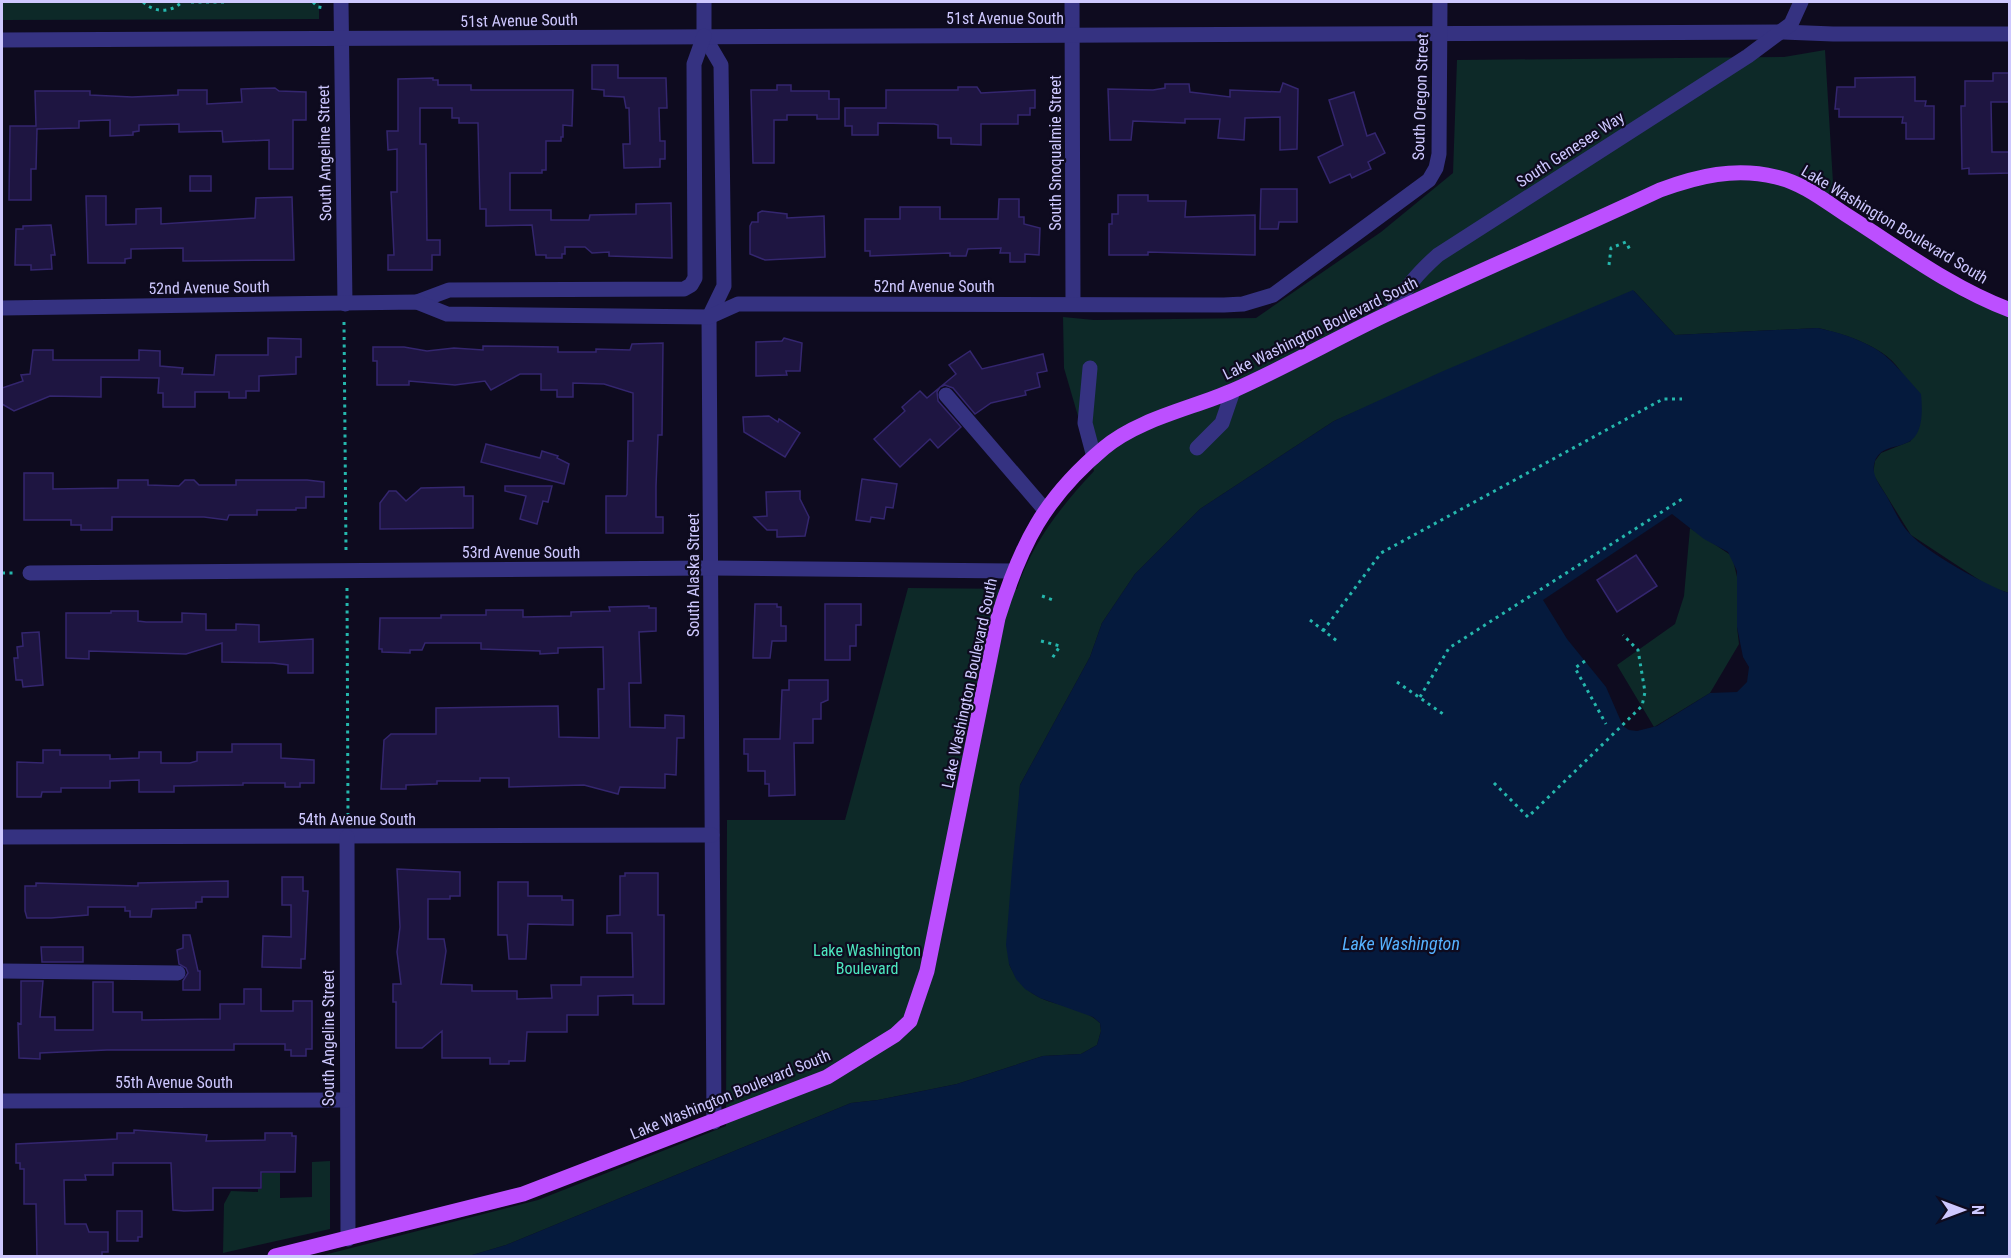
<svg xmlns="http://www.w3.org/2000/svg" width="2011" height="1258" font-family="'Roboto Condensed',sans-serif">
<rect width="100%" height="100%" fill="#0e0b1f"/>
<g fill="#0d2928">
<polygon points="2,2 319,2 319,19 2,20"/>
<path d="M1825 50 1835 216 1964 298 2009 317V593L1990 587 1911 535 1873 474 1875 461 1881 453 1911 441C1909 425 1910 389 1903 375 1888 347 1847 335 1818 328L1675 335 1634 291 1334 421 1200 509 1135 574 1102 623 1090 657 1020 785 1009 964C1032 1015 1071 996 1100 1023L1101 1031 1097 1045 1081 1054 1043 1056 957 1084 878 1100 851 1103 506 1245 469 1256H320L538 1200 726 1126 727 820H845L908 588 1017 589C1031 544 1063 504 1094 471L1064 368 1063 317 1094 320 1256 318 1381 232 1453 173 1457 60 1784 57Z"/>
<polygon points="1690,528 1732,556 1738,581 1737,627 1739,644 1710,693 1654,727 1617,665 1675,624 1684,596"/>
<polygon points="330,1161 330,1229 223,1253 224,1204 231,1191 258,1192 258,1189 262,1189 262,1173 280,1173 280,1198 312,1197 312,1162"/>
</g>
<path fill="#051a3d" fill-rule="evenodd" d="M1633 290 1675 335 1818 328C1845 334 1877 344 1895 365 1904 374 1912 384 1921 394 1928 465 1887 433 1875 461 1870 474 1880 485 1886 495 1893 507 1900 524 1910 534 1926 552 1987 586 2009 593V1256H469L506 1245 851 1103 878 1100 957 1084 1043 1056 1081 1054 1097 1045 1101 1031 1100 1023 1093 1017 1040 998 1025 989 1016 979 1009 964 1006 945 1012 869 1020 785 1090 657 1102 623 1135 574 1200 509 1334 421 1441 372ZM1672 514 1704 539 1728 552 1737 571V627L1743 657 1749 667 1747 682 1737 692 1710 693 1657 726 1637 731 1629 730 1623 726 1606 687 1567 639 1543 600Z"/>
<g fill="#1e1541" stroke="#34266f" stroke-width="1.5">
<polygon points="592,65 618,65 618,78 666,78 667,108 659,108 660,141 665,141 665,159 660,159 660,167 624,168 623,144 630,144 629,108 626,108 624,97 604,96 604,90 592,89"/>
<polygon points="1993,73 2010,73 2010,102 1991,102 1992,152 2010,152 2010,173 1969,174 1969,168 1962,169 1961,106 1965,106 1965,81 1993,81"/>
<polygon points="1915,77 1915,101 1926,101 1925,106 1934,106 1934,139 1906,139 1906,123 1902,123 1903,117 1839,117 1839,109 1835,109 1837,87 1855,87 1855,78"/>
<polygon points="433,78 433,80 438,80 438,85 471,85 471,90 573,90 572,126 563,125 563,137 561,137 561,141 546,141 546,170 542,170 542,173 510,173 510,210 551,210 551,220 589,220 590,215 636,214 636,204 671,203 672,258 609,256 609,252 592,253 585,247 565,247 565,254 562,254 562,258 546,258 546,255 536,255 532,225 486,226 486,209 480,209 478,123 459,123 459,118 452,118 452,108 420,108 420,144 426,144 427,240 440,240 440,255 432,255 432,270 388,270 388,255 394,255 391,192 397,192 397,149 388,150 387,131 398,131 398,79"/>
<polygon points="1283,83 1298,89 1297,149 1280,150 1280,117 1245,118 1244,140 1218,138 1220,119 1185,119 1185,123 1133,121 1131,140 1110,140 1108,89 1153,90 1165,88 1165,84 1189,84 1190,92 1230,97 1230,90 1280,92"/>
<polygon points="777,85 791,85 791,91 829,91 829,99 839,99 839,119 817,119 817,115 787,115 787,120 774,120 774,163 753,163 751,90 777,90"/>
<polygon points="958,87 977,87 981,93 1035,90 1035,108 1030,108 1030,115 1018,115 1018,124 981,124 981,145 951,144 951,138 938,138 938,125 934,124 878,123 878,135 852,135 852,126 845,126 845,108 886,108 886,90 958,90"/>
<polygon points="275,88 279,91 306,92 306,120 293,120 293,169 269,169 269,140 223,142 222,131 179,132 179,124 139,125 139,131 133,132 133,135 110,136 110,120 79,121 79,128 37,129 36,169 31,169 31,200 9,200 10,126 36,126 35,91 90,91 90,95 132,97 178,95 178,90 207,90 207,104 242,102 241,89"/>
<polygon points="1354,92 1367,136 1375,133 1385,153 1368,162 1371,169 1352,178 1350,174 1330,183 1318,157 1343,145 1329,100"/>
<rect x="190" y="176" width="21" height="15"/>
<polygon points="1261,189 1297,189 1297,222 1279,222 1278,229 1260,229"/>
<polygon points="1118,195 1148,195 1148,201 1186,201 1185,217 1255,215 1255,255 1148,252 1148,255 1109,255 1109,224 1112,224 1112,214 1118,214"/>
<polygon points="86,196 106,196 106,225 136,224 136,209 161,208 161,224 255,218 256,198 292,197 294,260 183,261 183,248 131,249 131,258 125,259 125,263 88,263"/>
<polygon points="999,199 1019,199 1019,217 1024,217 1024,224 1040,228 1039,255 1025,254 1025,262 1010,262 1010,253 1000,253 1001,248 968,249 966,256 950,256 950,253 870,256 870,251 865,251 865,219 900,219 900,207 940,207 940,219 998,219"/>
<polygon points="762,211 787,214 787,218 824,216 825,257 765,260 750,254 750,226 752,222 758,222 758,213"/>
<polygon points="51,225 55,255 51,255 52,269 31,270 31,265 15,265 16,229 23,229 23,226"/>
<polygon points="268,338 301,339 301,357 296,357 296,374 259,376 259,391 246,391 246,398 229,398 229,392 195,392 195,407 163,407 163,393 158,393 159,378 101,377 101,397 50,396 14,411 2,404 2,388 23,381 21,375 30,374 33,350 53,350 53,360 139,360 139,350 160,351 160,366 183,368 182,374 214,375 216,355 268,355"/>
<polygon points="784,338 802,343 800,371 786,371 787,375 756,376 756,342 782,341"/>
<polygon points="663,343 662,435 658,435 656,486 656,517 663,517 663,533 606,533 606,496 626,496 627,494 628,441 633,441 633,393 604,384 573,383 573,397 557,397 557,390 541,390 541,374 520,374 491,390 485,381 455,385 409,381 409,385 377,385 377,361 373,361 373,347 404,347 427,351 454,348 483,350 483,346 558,347 558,352 596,352 596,349 630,350 632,344"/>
<polygon points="970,351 982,369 1043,354 1047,371 1037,373 1040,387 1025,391 1026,395 991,403 975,414 953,388 945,385 940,387 937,392 938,401 961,427 938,448 930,439 900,467 874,439 905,411 902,407 920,391 927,398 956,374 949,365"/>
<polygon points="769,416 778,422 779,419 800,433 785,457 744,432 743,417"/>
<polygon points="486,444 540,458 542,451 558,456 557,458 569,464 564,484 481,462"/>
<polygon points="24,473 53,473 53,489 118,488 118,480 148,480 148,485 179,486 185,480 194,480 199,485 236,485 236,480 307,480 324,482 324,497 306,497 306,508 296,508 296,510 257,510 257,515 229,515 227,520 204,517 112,517 112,530 81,530 81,525 71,525 71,520 24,520"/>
<polygon points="862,479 897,484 893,508 886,507 884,519 871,517 870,522 856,520"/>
<polygon points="505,486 552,486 548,502 543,501 537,524 520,519 526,496 505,491"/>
<polygon points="464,487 464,496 473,496 473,528 380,529 380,503 389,491 396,491 406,501 421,488"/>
<polygon points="800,491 800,499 809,517 805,536 777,537 777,530 767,530 754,517 767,516 766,492"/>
<polygon points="1636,555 1657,586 1617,612 1597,580"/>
<polygon points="755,604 777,604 777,607 781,607 781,626 786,626 786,641 772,641 770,658 753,658"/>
<polygon points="825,604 861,604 861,625 856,625 856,646 850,646 850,660 825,660"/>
<polygon points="649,606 649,608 656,608 656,631 639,632 641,683 629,683 630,727 665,728 665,715 684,716 684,738 677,738 676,775 665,774 665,788 620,787 618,794 584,785 509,787 509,778 480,778 480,781 437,781 437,784 406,785 406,789 381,789 384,740 391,734 436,734 436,708 558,706 559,737 599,738 598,689 604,689 603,647 558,648 558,653 540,654 540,651 481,649 481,643 425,643 422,650 410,650 410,653 382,652 382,649 379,649 380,618 441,618 441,615 486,615 486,610 523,610 523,617 571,616 571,612 610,611 609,607"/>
<polygon points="111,611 138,611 138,621 146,622 182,622 182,613 206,614 206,630 236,630 236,624 259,625 259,642 313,639 313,673 288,673 288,665 273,663 222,662 222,643 186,654 89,651 89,659 66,658 66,613 111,613"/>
<polygon points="39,632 43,685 23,687 22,680 16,680 14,658 18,658 17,647 23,646 22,633"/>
<polygon points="789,680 828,680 828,700 821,703 821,719 813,719 813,743 794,743 795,795 769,796 769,784 765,784 765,771 748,771 748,754 744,754 744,739 780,739 782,690 789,690"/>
<polygon points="232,744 281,744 281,758 314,760 314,783 300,783 300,787 285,787 285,783 243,783 243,785 174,786 174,792 139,792 139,780 110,781 110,788 61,788 61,792 42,792 41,797 17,797 17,762 43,763 43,750 60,750 60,755 110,755 110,759 139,758 139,752 161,752 161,763 190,763 197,761 197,752 232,752"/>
<polygon points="397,869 460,872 460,896 450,896 450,899 428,899 428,939 444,939 446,951 441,984 472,985 472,991 517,991 517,999 552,998 551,985 581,985 581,977 633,977 632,933 607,933 607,916 620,915 620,876 625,876 625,873 658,873 658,915 664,915 664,1004 633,1004 633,995 598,996 598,1015 567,1015 567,1032 527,1032 525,1061 509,1061 509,1064 490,1064 490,1058 442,1058 442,1031 422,1048 396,1048 396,1002 393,1002 393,984 401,984 397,952 400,927"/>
<polygon points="282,877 303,877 303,891 308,891 305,959 301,959 301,968 262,967 263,936 291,937 291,905 282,905"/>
<polygon points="228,881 228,897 202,897 202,902 196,902 196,908 152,909 151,917 130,917 130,911 125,911 125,907 88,907 88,915 51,918 27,918 25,911 25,886 36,886 36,883 138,886 138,883"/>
<polygon points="498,882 528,882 528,896 562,896 562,900 573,900 573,925 528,924 526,959 509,959 507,935 498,935"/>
<polygon points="183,935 190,935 198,971 200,971 200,990 183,990 183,981 188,973 186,968 179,964 177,950 183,948"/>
<polygon points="41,947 83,947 83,962 42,962"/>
<polygon points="21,981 43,981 40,1017 55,1017 55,1030 93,1030 93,982 113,982 113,1012 142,1012 142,1020 220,1019 220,1004 244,1004 244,989 261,989 261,1011 293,1011 293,1001 312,1001 312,1049 306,1049 306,1056 291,1056 291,1050 285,1050 285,1044 234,1044 234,1050 107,1050 40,1053 40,1059 19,1058 18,1023 21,1024"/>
<polygon points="134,1130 207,1135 206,1141 265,1140 265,1133 292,1133 292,1136 296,1136 295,1172 261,1172 261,1188 213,1188 213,1210 184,1211 173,1210 171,1163 113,1163 113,1175 85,1175 86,1180 64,1180 65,1224 86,1224 89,1232 108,1232 108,1252 102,1252 102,1257 37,1257 36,1204 24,1204 24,1169 20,1169 20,1163 16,1163 16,1144 117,1139 117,1133 134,1133"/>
<polygon points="117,1211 142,1211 142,1237 138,1237 138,1241 117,1241"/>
</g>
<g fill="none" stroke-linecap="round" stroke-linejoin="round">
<g stroke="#25b7ad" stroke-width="3" stroke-dasharray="3 4.5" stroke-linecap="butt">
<path d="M143 2C155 13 170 13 182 2"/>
<polyline points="191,2 224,2"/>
<polyline points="313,2 318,7 324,8"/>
<polyline points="1609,265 1611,248 1626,242 1630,250"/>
<polyline points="344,322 346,551"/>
<polyline points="2,573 13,573"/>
<polyline points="347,588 348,816"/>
<polyline points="1042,596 1053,600"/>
<polyline points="1310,620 1337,641"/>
<polyline points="1323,631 1381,553 1663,399 1682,399"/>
<polyline points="1041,641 1060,646 1051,660"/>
<polyline points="1585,661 1575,668 1606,724"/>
<polyline points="1397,682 1446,716"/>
<polyline points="1420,697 1449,648 1682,499"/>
<polyline points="1494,783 1528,817 1642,706 1645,692 1638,650 1623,635"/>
</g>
<g stroke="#353281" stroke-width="15">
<polyline points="341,2 345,304"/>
<polyline points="704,2 704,36 721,65 724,286 709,317 714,1122"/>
<polyline points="1072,2 1073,303"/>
<polyline points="2,40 1783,32 1833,34 2010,34"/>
<polyline points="417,302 449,290 684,289 691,285 695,278 694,64 704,36"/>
<polyline points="2,308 417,302 447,314 709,317 738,304 1224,305 1243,304 1273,295 1429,180 1436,168 1439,154 1440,2"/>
<path d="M1392 312C1404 289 1418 273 1438 255L1748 56 1791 24 1801 2"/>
<polyline points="1090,368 1085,423 1094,457"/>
<polyline points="946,395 1045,510"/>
<polyline points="1197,448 1222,423 1233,391"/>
<polyline points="30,573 711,568 1012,571"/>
<polyline points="2,837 712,835"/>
<polyline points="347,837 348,1239"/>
<polyline points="2,971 178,973"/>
<polyline points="2,1101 346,1100"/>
</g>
<path stroke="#bc4fff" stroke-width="15" d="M275 1256 523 1194 827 1077 895 1035 910 1021 927 971 998 618C1021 544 1044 498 1104 448 1138 419 1193 408 1232 391 1284 368 1333 340 1383 316 1475 273 1568 233 1660 190 1698 176 1735 167 1776 177 1803 183 1825 201 1848 216 1900 249 1951 288 2010 310"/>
</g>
<g text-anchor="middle" stroke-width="4.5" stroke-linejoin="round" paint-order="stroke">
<g font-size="16" fill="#cec8ff" stroke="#0e0b1f">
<text x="1005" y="24">51st Avenue South</text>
<text transform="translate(519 20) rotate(-1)" y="6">51st Avenue South</text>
<text transform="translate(1420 97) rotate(-88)" y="6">South Oregon Street</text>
<text transform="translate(1570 149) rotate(-33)" y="6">South Genesee Way</text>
<text transform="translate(324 153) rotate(-91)" y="6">South Angeline Street</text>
<text transform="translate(1055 153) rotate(-90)" y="6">South Snoqualmie Street</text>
<text transform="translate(1895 224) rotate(31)" y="6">Lake Washington Boulevard South</text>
<text x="934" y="292">52nd Avenue South</text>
<text transform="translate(209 287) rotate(-1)" y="6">52nd Avenue South</text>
<text transform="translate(1320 328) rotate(-26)" y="6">Lake Washington Boulevard South</text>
<text x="521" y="558">53rd Avenue South</text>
<text transform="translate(693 575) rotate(-90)" y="6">South Alaska Street</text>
<text transform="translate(969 683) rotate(-78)" y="6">Lake Washington Boulevard South</text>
<text x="357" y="825">54th Avenue South</text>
<text transform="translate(328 1038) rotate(-90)" y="6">South Angeline Street</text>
<text x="174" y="1088">55th Avenue South</text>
<text transform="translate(730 1094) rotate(-22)" y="6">Lake Washington Boulevard South</text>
</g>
<g font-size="16" fill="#4de7bf" stroke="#0e0b1f">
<text x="867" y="956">Lake Washington<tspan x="867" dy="18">Boulevard</tspan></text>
</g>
<g font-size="18" font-style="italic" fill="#56b2ff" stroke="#0e0b1f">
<text x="1401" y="950">Lake Washington</text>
</g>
</g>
<rect width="2011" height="1258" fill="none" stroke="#cec8ff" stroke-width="6"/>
<g transform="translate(1963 1210) rotate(90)" stroke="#0e0b1f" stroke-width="4.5" paint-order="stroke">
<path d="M0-4.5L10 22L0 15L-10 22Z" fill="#cec8ff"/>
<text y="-9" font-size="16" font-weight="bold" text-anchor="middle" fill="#cec8ff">N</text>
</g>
</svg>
